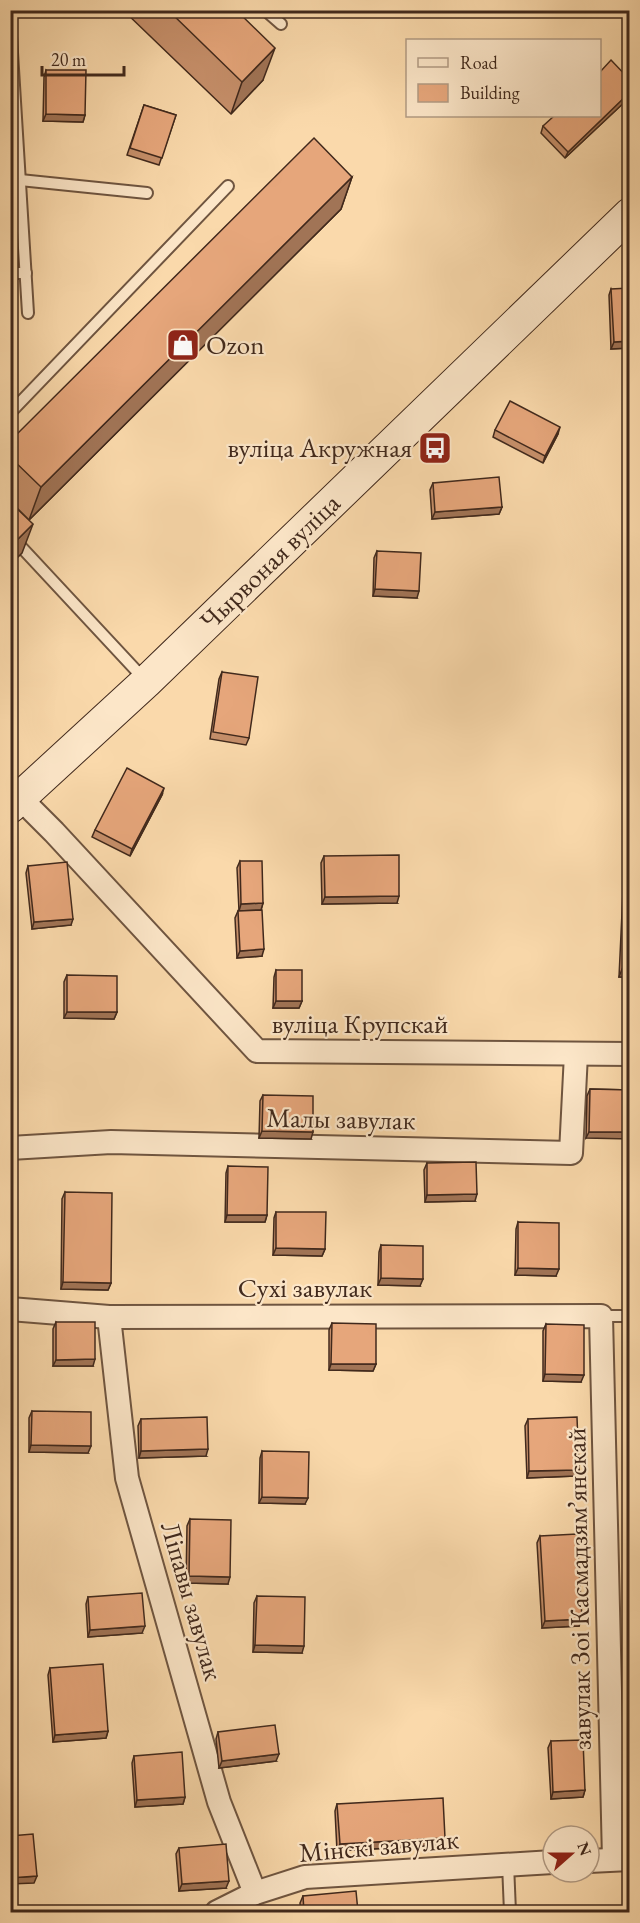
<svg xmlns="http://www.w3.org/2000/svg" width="640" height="1923" font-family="'EB Garamond',serif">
<rect width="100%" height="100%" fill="#fad9ab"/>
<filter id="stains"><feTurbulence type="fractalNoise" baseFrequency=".00333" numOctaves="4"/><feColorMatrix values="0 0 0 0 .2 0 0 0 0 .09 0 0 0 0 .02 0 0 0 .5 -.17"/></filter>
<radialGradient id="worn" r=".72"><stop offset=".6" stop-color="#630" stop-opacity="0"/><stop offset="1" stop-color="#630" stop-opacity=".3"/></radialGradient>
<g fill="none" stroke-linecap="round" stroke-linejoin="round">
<g stroke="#6f5540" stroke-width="14">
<g id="lane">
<polyline points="265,10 281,24"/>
<polyline points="10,20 28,313"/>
<polyline points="20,180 147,193"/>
<polyline points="10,273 26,273"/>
<polyline points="10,413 228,186"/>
<polyline points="10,535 145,680"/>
<polyline points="601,1316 630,1316"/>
<polyline points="508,1864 510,1912"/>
</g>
</g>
<g stroke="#6f5540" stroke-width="26">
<g id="street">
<polyline points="20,798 54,832 257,1051 630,1054"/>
<polyline points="10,1148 111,1142 571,1153 576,1054"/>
<polyline points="10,1309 109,1317 601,1316 614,1859"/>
<polyline points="109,1317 127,1478 219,1802 255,1893"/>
<polyline points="589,1861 630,1859"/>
<polyline points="217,1912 255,1893 305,1877 553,1862"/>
</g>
</g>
<g stroke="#41291c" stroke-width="34">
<polyline id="secondary" points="10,807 146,682 630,214"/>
</g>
<use href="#lane" stroke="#fce6c8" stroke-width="10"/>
<use href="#street" stroke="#fce6c8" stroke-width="22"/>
<use href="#secondary" stroke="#fce6c8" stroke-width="32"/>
</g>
<g fill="#c68f6a" stroke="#41291c" stroke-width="1.5">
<polygon points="123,10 236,10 263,80 231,114"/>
<polygon points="46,70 85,115 83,122 43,121 44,77"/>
<polygon points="630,80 630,97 565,158 541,133 543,126"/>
<polygon points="144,105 176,115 159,165 127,155"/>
<polygon points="352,177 341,209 29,520 10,501 10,441"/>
<polygon points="611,289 630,348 611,349 609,295"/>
<polygon points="495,430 558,434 543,463 493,437"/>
<polygon points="433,483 502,507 499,514 432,519 430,490"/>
<polygon points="377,551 417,598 373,596 374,558"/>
<polygon points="222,672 249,738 246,745 210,739 219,679"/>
<polygon points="162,795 130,856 92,837 95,830"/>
<polygon points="630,798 630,977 619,977 627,806"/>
<polygon points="324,856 397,903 322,904 321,863"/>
<polygon points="240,861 263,903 261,910 239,911 237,868"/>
<polygon points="28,866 71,925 32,929 26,873"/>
<polygon points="238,911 262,956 237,958 235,918"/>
<polygon points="276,970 302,1001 299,1008 273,1008 274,977"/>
<polygon points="67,975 117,1012 114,1019 64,1018 64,982"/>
<polygon points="590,1089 630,1090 586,1138 587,1096"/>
<polygon points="263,1095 311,1139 259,1138 260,1101"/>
<polygon points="427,1163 475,1201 425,1202 424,1170"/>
<polygon points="228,1166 267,1215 265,1222 225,1222 226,1173"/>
<polygon points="65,1192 111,1283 108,1290 61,1289 62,1199"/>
<polygon points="276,1212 325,1249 322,1256 273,1255 274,1218"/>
<polygon points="518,1222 556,1276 515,1275 516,1229"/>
<polygon points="381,1245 420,1286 378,1285 379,1252"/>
<polygon points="56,1322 93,1366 53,1366 53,1329"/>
<polygon points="332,1323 376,1364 373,1371 329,1370 329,1330"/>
<polygon points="546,1324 581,1382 543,1381 543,1331"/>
<polygon points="32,1411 88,1453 29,1452 29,1418"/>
<polygon points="141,1419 206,1456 139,1458 138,1426"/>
<polygon points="528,1419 579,1470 576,1476 527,1478 525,1426"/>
<polygon points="262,1451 305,1504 259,1503 260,1458"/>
<polygon points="190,1519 228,1584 186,1583 187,1526"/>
<polygon points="540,1536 579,1626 542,1628 537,1543"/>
<polygon points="257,1596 302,1653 253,1652 254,1603"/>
<polygon points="88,1597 142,1633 88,1637 86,1604"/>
<polygon points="50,1668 108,1731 106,1738 53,1742 48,1675"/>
<polygon points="218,1732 276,1761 219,1768 216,1739"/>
<polygon points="551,1741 585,1790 583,1797 551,1799 548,1748"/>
<polygon points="134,1756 185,1797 183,1804 135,1807 132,1763"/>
<polygon points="337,1804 445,1838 443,1845 337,1851 335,1811"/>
<polygon points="179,1848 226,1888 179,1891 176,1854"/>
<polygon points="303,1896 358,1912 301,1912 300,1903"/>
</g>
<g fill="#a17456" stroke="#41291c" stroke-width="1.5">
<polygon points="275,48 263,80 231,114 242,82"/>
<polygon points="630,92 630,97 565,158 568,152"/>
<polygon points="46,114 85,115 83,122 43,121"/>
<polygon points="352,177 341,209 29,520 41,487"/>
<polygon points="630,341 630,348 611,349 614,342"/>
<polygon points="560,427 558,434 543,463 545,456"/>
<polygon points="502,507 499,514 432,519 435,512"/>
<polygon points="33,524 22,553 10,565 10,547"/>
<polygon points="375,589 419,591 417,598 373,596"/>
<polygon points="164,788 162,795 130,856 132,849"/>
<polygon points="399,896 397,903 322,904 325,897"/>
<polygon points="263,903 261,910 239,911 241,904"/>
<polygon points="73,919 71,925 32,929 34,922"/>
<polygon points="264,949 262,956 237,958 240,951"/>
<polygon points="624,964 630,964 630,977 619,977"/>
<polygon points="276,1001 302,1001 299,1008 273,1008"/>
<polygon points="67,1012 117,1012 114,1019 64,1018"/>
<polygon points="262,1131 313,1132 311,1139 259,1138"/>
<polygon points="589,1132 630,1132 630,1139 586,1138"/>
<polygon points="477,1194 475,1201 425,1202 427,1195"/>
<polygon points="227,1215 267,1215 265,1222 225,1222"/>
<polygon points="276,1248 325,1249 322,1256 273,1255"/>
<polygon points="518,1268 559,1269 556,1276 515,1275"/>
<polygon points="381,1278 423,1279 420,1286 378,1285"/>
<polygon points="63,1282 111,1283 108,1290 61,1289"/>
<polygon points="95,1359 93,1366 53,1366 56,1360"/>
<polygon points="331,1364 376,1364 373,1371 329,1370"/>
<polygon points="545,1374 584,1375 581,1382 543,1381"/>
<polygon points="31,1445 91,1446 88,1453 29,1452"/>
<polygon points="208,1449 206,1456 139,1458 141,1451"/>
<polygon points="579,1470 576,1476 527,1478 529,1471"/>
<polygon points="262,1497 308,1498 305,1504 259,1503"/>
<polygon points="189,1576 230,1577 228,1584 186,1583"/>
<polygon points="582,1619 579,1626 542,1628 545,1621"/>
<polygon points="145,1626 142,1633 88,1637 90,1630"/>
<polygon points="255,1645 304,1646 302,1653 253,1652"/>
<polygon points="108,1731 106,1738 53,1742 55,1735"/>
<polygon points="279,1754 276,1761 219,1768 222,1761"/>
<polygon points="585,1790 583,1797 551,1799 553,1792"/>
<polygon points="185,1797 183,1804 135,1807 137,1800"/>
<polygon points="445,1838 443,1845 337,1851 340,1844"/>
<polygon points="37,1876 34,1883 10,1884 10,1878"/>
<polygon points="229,1881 226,1888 179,1891 182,1884"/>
</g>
<g fill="#e6a67b" stroke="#41291c" stroke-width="1.5">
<polygon points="168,10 236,10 275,48 242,82"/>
<polygon points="611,60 630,80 630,92 568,152 543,126 554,116 600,116 600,72"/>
<polygon points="46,70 86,70 85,115 46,114"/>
<polygon points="144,105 176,115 162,158 130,148"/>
<polygon points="314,138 352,177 41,487 10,457 10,441"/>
<polygon points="630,288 630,341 614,342 611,289"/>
<polygon points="510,401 560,427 545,456 495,430"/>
<polygon points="499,477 502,507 435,512 433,483"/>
<polygon points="10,502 33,524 10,547"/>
<polygon points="377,551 421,553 419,591 375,589"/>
<polygon points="222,672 258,677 249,738 213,732"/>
<polygon points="127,768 164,788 132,849 95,830"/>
<polygon points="630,840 630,964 624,964"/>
<polygon points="399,855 399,896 325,897 324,856"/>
<polygon points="240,861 262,861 263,903 241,904"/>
<polygon points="67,862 73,919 34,922 28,866"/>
<polygon points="262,910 264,949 240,951 238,911"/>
<rect x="276" y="970" width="26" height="31"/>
<polygon points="67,975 117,976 117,1012 67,1012"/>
<polygon points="590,1089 630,1090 630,1132 589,1132"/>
<polygon points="263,1095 313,1096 313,1132 262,1131"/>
<polygon points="476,1162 477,1194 427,1195 427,1163"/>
<polygon points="228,1166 268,1167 267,1215 227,1215"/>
<polygon points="65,1192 112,1193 111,1283 63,1282"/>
<polygon points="276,1212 326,1212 325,1249 276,1248"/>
<polygon points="518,1222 559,1223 559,1269 518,1268"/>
<polygon points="381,1245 423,1246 423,1279 381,1278"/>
<polygon points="56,1322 95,1322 95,1359 56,1360"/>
<polygon points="332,1323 376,1324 376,1364 331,1364"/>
<polygon points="546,1324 584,1325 584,1375 545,1374"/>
<polygon points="32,1411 91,1412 91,1446 31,1445"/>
<polygon points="207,1417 208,1449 141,1451 141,1419"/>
<polygon points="577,1417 579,1470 529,1471 528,1419"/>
<polygon points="262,1451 309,1452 308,1498 262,1497"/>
<polygon points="190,1519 231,1520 230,1577 189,1576"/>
<polygon points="577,1534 582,1619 545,1621 540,1536"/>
<polygon points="142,1593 145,1626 90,1630 88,1597"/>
<polygon points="257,1596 305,1597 304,1646 255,1645"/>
<polygon points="103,1664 108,1731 55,1735 50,1668"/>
<polygon points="275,1725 279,1754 222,1761 218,1732"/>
<polygon points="583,1740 585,1790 553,1792 551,1741"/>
<polygon points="182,1752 185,1797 137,1800 134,1756"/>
<polygon points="443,1798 445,1838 340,1844 337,1804"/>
<polygon points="33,1834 37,1876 10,1878 10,1836"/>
<polygon points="226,1844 229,1881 182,1884 179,1848"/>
<polygon points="356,1891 358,1912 304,1912 303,1896"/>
</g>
<defs>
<g id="shop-square" transform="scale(1.725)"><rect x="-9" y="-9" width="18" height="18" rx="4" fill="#8f2418" stroke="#fce6c8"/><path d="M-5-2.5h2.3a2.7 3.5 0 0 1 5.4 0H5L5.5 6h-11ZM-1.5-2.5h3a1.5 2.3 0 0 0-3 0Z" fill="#fff"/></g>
<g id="bus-square" transform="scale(1.725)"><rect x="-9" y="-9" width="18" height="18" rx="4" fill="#8f2418" stroke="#fce6c8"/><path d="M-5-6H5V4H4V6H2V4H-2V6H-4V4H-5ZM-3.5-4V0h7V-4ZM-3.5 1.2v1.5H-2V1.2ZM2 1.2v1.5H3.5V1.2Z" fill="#fff"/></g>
</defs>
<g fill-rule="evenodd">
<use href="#shop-square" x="183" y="345"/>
<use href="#bus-square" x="435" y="448"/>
</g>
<g text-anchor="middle" stroke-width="4.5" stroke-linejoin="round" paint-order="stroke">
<g font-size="27" fill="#41291c" stroke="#fce6c8" text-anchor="start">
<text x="206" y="354">Ozon</text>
<text x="412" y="457" text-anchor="end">вуліца Акружная</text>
</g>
<g font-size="27" fill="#41291c" stroke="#fce6c8">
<text transform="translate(270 562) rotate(-44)" y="9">Чырвоная вуліца</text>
<text x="360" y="1033">вуліца Крупскай</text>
<text transform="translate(341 1119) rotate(1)" y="9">Малы завулак</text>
<text x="305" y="1297">Сухі завулак</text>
<text transform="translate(579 1589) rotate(-91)" y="9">завулак Зоі Касмадзямʼянскай</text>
<text transform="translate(192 1601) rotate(74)" y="9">Ліпавы завулак</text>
<text transform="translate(379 1846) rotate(-5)" y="9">Мінскі завулак</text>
</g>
</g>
<rect width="640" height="1923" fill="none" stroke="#fad9ab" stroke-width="36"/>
<rect x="12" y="12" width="616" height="1899" fill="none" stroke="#41291c" stroke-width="3"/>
<rect x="18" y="18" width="604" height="1887" fill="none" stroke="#41291c" stroke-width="1.5"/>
<rect x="406" y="39" width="195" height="78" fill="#fce6c8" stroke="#b19a83" stroke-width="1.5"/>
<rect x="418" y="58" width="30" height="9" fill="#fce6c8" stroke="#b19a83" stroke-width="1.5"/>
<text x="460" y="69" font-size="18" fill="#41291c">Road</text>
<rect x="418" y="84" width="30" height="18" fill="#e6a67b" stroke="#b19a83" stroke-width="1.5"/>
<text x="460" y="99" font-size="18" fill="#41291c">Building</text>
<g transform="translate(571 1854) rotate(69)"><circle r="28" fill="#fce6c8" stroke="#b19a83" stroke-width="1.5"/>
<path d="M0-4.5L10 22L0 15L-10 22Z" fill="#8f2418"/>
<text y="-9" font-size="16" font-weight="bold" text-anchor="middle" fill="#41291c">N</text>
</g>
<path d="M42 66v9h82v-9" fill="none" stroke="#41291c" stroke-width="3"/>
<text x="51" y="66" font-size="18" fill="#41291c" stroke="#fce6c8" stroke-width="4.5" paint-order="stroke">20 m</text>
<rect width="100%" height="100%" filter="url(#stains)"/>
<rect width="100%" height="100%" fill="url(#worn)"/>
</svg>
